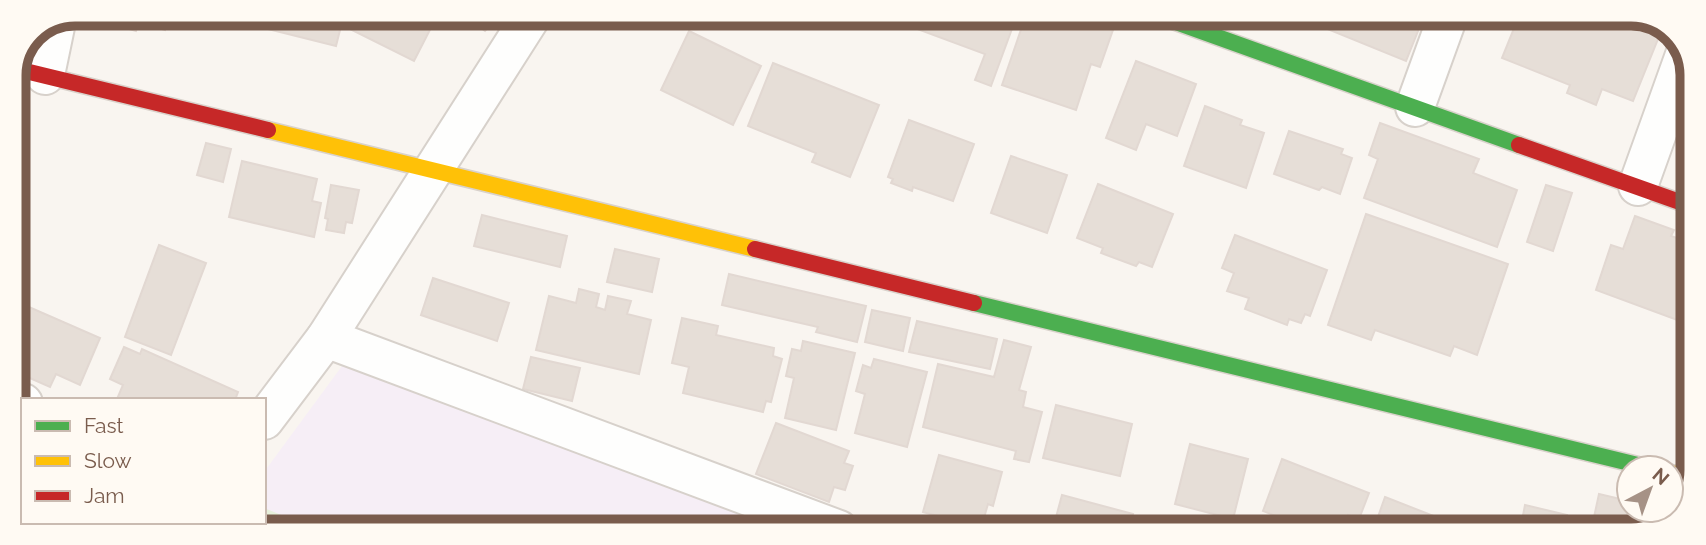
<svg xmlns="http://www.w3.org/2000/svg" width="1706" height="545" font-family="Raleway,sans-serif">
<rect width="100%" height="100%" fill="#f9f5f0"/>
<polygon fill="#f6eef6" points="342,366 791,530 222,529 227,522 264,522 264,472"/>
<polygon fill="#e7f0db" points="264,508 316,529 250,529 254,522 264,522"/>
<g fill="#e6ded7" stroke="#e2d8d2" stroke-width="2">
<polygon points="111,14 170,14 165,30 139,22 136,31 112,24 114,15"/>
<polygon points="267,14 344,14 336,46 264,28"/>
<polygon points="357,14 434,15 437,16 414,61 350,29"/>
<polygon points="463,15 498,15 485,31"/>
<polygon points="913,15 1017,15 991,86 975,80 985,54 909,26"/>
<polygon points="1026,15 1089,15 1115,24 1100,67 1091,64 1076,110 1002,85"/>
<polygon points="1324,16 1424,16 1406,61 1320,26"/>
<polygon points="1519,16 1630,16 1662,29 1633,101 1602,89 1596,105 1567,93 1570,85 1502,58"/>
<polygon points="689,31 761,66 733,125 661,90"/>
<polygon points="1136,61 1196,84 1177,136 1146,124 1136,150 1106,138"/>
<polygon points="773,63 879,105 850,177 812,162 816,153 748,126"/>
<polygon points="1205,106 1242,120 1240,125 1264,133 1246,188 1184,166"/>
<polygon points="909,120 974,144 953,201 913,187 912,191 891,183 893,179 888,177"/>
<polygon points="1380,123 1479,159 1473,173 1517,190 1497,247 1364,198 1378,159 1369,155"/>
<polygon points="1289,131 1343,149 1341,154 1352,158 1340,194 1322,187 1319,190 1274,174"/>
<polygon points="206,143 231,149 223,182 197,175"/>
<polygon points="1011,156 1067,175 1047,233 991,213"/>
<polygon points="242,161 317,179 312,201 321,203 314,237 229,217"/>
<polygon points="1098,184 1173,214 1152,267 1139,262 1136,266 1101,253 1103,248 1077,238"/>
<polygon points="331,185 359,190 352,223 346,222 344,233 326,230 328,219 325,218"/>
<polygon points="1546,185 1572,193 1553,251 1527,242"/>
<polygon points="1366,214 1508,264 1477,355 1454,346 1450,356 1375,330 1371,340 1328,325"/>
<polygon points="482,215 567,236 560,267 474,246"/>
<polygon points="1635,216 1674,230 1671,236 1691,243 1691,325 1596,290 1611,245 1623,249"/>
<polygon points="1235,235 1327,270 1310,316 1305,314 1301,323 1289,319 1287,325 1245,309 1249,298 1227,291 1234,273 1222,268"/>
<polygon points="159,245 206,263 171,355 125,337"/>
<polygon points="615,249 659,259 652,292 607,282"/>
<polygon points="729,274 866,306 857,342 816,332 818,327 722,305"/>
<polygon points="433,278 509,303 497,341 421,315"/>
<polygon points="579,289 599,294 596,307 605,310 608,296 631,301 627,314 651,320 639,374 536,350 549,296 576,303"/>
<polygon points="22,304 100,338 80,385 56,374 50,387 14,371 14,321"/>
<polygon points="872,310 910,318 903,351 865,342"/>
<polygon points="682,318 718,326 716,335 774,348 773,356 782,359 771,402 766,401 763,412 683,393 689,367 672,363"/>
<polygon points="917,321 997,339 990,369 909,352"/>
<polygon points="1004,340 1031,347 1019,390 1026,392 1023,407 1042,412 1029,462 1014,459 1016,451 923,427 938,364 994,377"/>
<polygon points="803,341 855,353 836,430 785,418 794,378 786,376 792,349 801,351"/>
<polygon points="124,347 140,354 142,349 238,392 235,400 119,400 117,399 123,385 110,379"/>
<polygon points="1690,352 1690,385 1680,382"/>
<polygon points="531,357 580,368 572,401 523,389"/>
<polygon points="874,359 927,372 907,447 855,433 865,394 856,391 863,365 871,368"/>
<polygon points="1056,405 1132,424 1120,476 1043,458"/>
<polygon points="776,423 849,451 844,463 853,466 845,490 834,487 829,502 756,474"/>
<polygon points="22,428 23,428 23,496 14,477 14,447"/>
<polygon points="1190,444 1248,459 1233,519 1175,504"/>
<polygon points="939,455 1002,472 993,506 988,504 981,528 923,512"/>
<polygon points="1282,459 1369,493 1359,519 1348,515 1342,531 1314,531 1263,511"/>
<polygon points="1599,494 1629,501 1629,510 1674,510 1668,518 1631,531 1591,531"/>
<polygon points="1062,495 1133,514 1129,530 1036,530 1040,517 1055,521"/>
<polygon points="1385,497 1472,531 1373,531"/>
<polygon points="1525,505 1567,515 1563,531 1520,531"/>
<polygon points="74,522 123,522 120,529 91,529"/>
</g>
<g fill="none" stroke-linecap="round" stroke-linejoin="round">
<g stroke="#d7d1cb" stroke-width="42">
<g id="street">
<polyline points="45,75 56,22"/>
<polyline points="1415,107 1448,16"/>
<polyline points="1638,186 1685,55"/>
<polyline points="326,338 839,530"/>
<polyline points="14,400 23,403"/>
<polyline points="264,420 326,338 532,15"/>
<polyline points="185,529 190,522"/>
</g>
</g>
<g stroke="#d9d2cb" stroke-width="19">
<g id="fast">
<polyline points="1159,16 1519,145"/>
<polyline points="974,303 1650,468"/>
</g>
</g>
<g stroke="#d9d2cb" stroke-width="19">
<g id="slow">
<polyline points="268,130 755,249"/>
<polyline points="1671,473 1690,478"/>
</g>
</g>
<g stroke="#d9d2cb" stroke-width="19">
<g id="jam">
<polyline points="17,69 268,130"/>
<polyline points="1519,145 1691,206"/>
<polyline points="755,249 974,303"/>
</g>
</g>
<use href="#street" stroke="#fefefd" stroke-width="38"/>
<use href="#fast" stroke="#4caf50" stroke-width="16"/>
<use href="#slow" stroke="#ffc107" stroke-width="16"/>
<use href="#jam" stroke="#c62828" stroke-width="16"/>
</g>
<path d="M0 0H1706V545H0ZM75 26H1631A49 49 0 0 1 1680 75V470A49 49 0 0 1 1631 519H75A49 49 0 0 1 26 470V75A49 49 0 0 1 75 26Z" fill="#fffaf3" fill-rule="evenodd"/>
<path fill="none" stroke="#7a5c4d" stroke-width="9" d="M75 26H1631A49 49 0 0 1 1680 75V470A49 49 0 0 1 1631 519H75A49 49 0 0 1 26 470V75A49 49 0 0 1 75 26Z"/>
<rect x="21" y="398" width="245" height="126" fill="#fffaf3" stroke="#cabbb1" stroke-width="2"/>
<rect x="35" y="421" width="35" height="10" fill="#4caf50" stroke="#cabbb1" stroke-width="2"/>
<text x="84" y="433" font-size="21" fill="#7a5c4d">Fast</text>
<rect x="35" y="456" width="35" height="10" fill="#ffc107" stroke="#cabbb1" stroke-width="2"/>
<text x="84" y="468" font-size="21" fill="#7a5c4d">Slow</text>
<rect x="35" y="491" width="35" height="10" fill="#c62828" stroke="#cabbb1" stroke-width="2"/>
<text x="84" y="503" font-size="21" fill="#7a5c4d">Jam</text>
<g transform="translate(1650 489) rotate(41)"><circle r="33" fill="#fffaf3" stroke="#cabbb1" stroke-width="2"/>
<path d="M0-5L12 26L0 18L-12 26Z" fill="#a69286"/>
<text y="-10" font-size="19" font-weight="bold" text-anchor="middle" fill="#7a5c4d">N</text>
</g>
</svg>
